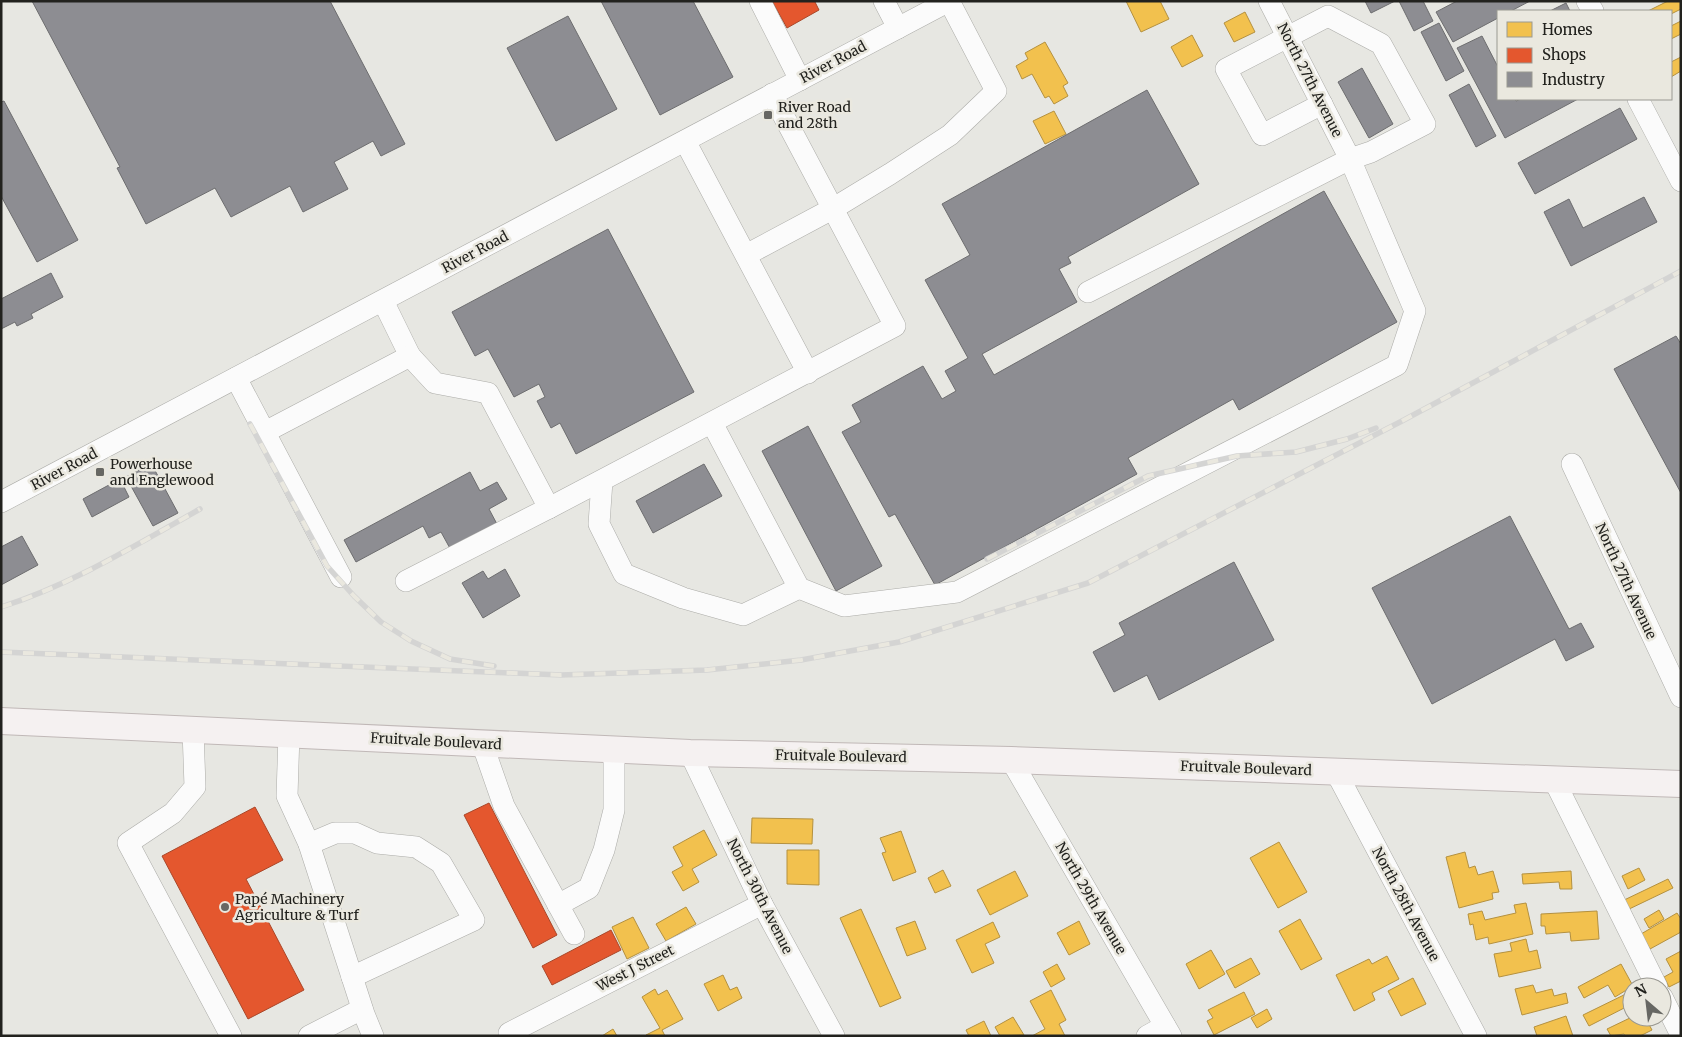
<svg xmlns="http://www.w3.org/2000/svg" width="1682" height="1037" font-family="Merriweather,serif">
<rect width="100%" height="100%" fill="#e7e7e2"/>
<g fill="#f2c14e" stroke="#b49140">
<polygon points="1126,1 1160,1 1169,19 1141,32"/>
<polygon points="1668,1 1681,1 1681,9 1671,14 1671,11 1648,11"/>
<polygon points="1245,12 1255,32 1234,42 1224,23"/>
<polygon points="1681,21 1681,34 1671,39 1671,26"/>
<polygon points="1192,35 1203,56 1182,67 1171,47"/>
<polygon points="1045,42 1068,83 1063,86 1068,96 1054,104 1049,96 1045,98 1032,74 1022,79 1016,66 1028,59 1025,53"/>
<polygon points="1681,57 1681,71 1671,77 1671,62"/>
<polygon points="1054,111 1066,134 1045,144 1033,121"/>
<polygon points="752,818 813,819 812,844 751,843"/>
<polygon points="704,830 717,855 692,869 699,882 683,891 672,872 683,866 673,847"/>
<polygon points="901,831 916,872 893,881 882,853 886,852 880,838"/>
<polygon points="1279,842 1307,892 1278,908 1250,858"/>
<polygon points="787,850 819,850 819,885 787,884"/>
<polygon points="1465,852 1469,868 1475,866 1478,875 1493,871 1499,892 1492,893 1493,899 1459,908 1446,857"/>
<polygon points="1639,868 1645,880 1628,889 1622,876"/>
<polygon points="943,870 951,886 935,893 928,878"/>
<polygon points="1015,871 1028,896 990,915 977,890"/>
<polygon points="1571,871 1572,889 1560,889 1559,882 1523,884 1522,874"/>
<polygon points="1668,879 1673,888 1625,911 1620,902"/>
<polygon points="1526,903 1533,934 1489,944 1488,937 1476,940 1473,924 1470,925 1468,914 1482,911 1485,920 1516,913 1514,905"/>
<polygon points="686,907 696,924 666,941 656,924"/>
<polygon points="861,909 901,998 880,1007 840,918"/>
<polygon points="1659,910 1664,919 1649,928 1644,919"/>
<polygon points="1597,911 1599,939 1571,941 1570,932 1546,934 1545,926 1541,926 1541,914"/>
<polygon points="1677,913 1681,919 1681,932 1650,949 1641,934"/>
<polygon points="633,917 649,948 627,959 612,927"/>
<polygon points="1300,919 1322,959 1301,970 1279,931"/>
<polygon points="915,921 926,949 907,956 896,928"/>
<polygon points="1079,921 1090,944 1069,955 1057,933"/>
<polygon points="993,922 1000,937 985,944 994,963 972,973 956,940"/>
<polygon points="1526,939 1529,952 1537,950 1541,968 1499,977 1494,954 1512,951 1510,943"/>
<polygon points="1211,950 1225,974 1199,989 1186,964"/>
<polygon points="1681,951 1681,981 1669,987 1664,977 1673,972 1666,959"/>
<polygon points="1387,956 1399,979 1372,993 1375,1000 1354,1011 1336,975 1369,959 1372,964"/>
<polygon points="1251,958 1260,974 1235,988 1226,971"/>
<polygon points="1057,964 1065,979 1051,987 1043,972"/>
<polygon points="1621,964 1633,986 1615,997 1608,985 1584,998 1578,987"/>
<polygon points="723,975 730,990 737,987 742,998 718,1011 704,984"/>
<polygon points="1413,978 1426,1004 1401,1016 1388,991"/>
<polygon points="1533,985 1536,993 1552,989 1554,996 1566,993 1568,1003 1522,1015 1515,989"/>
<polygon points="655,989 658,995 667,990 683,1019 662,1030 665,1036 646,1035 660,1028 642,997"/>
<polygon points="1051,990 1066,1020 1059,1024 1065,1036 1032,1036 1045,1029 1030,1001"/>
<polygon points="1632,991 1632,1004 1589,1026 1583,1015"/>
<polygon points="1244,992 1255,1014 1214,1035 1207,1021 1213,1018 1208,1010"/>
<polygon points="1267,1009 1272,1019 1257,1028 1251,1018"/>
<polygon points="1566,1016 1573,1036 1537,1036 1534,1027"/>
<polygon points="1013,1017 1024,1035 1000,1036 995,1027"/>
<polygon points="1632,1017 1645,1017 1652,1030 1640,1036 1625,1036 1624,1034 1611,1036 1607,1029"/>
<polygon points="984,1021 991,1036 969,1036 966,1030"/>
<polygon points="613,1029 617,1036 602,1036"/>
</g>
<g fill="#e4572e" stroke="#aa4729">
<polygon points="772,1 816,1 815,2 819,10 787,28"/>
<polygon points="489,803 557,935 533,948 464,815"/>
<polygon points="255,807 283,860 246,879 304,990 248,1019 162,856"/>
<polygon points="611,930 621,950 552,985 542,966"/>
</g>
<g fill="#8d8d92" stroke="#6d6d6f">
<polygon points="32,1 330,1 405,144 381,156 373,141 334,162 348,189 303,212 290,186 231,217 215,188 146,224 117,168 120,167"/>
<polygon points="601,1 693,1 733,77 660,115"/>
<polygon points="1365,1 1395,1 1371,13"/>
<polygon points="1399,1 1423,1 1433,21 1414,31"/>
<polygon points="1457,1 1530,1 1511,11 1498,11 1498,18 1453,42 1436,12"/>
<polygon points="1566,3 1570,11 1550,11"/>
<polygon points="568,16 617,109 556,141 507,48"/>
<polygon points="1439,23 1464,71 1446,81 1421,32"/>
<polygon points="1482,36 1498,67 1498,99 1515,99 1516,101 1521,99 1578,99 1505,138 1457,48"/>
<polygon points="1362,68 1393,124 1369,138 1338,82"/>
<polygon points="1469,84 1496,136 1476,147 1449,95"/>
<polygon points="1147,90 1199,184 1068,257 1071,263 1059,269 1077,302 982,354 994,375 1324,191 1397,322 1239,410 1233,399 1128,458 1137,474 935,585 895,514 889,517 842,432 861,422 852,405 923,366 942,399 956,391 945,371 968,358 925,280 970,255 942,204"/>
<polygon points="4,101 78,240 37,262 1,196 1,102"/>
<polygon points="1620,108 1637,139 1535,194 1518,163"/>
<polygon points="1644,197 1657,222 1571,266 1544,212 1569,199 1583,228"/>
<polygon points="608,229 694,392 576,454 560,423 551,428 537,401 545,397 539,384 514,397 488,349 475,356 452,312"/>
<polygon points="51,273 63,297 31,314 33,318 17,326 15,322 1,329 1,299"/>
<polygon points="1676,336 1681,344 1681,493 1614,369"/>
<polygon points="808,426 882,566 836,591 762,451"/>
<polygon points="151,463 178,513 153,526 126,477"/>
<polygon points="704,464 722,496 653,533 636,501"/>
<polygon points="470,472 480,491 497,482 507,499 489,509 498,526 452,552 441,532 429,538 423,526 356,562 344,540"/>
<polygon points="120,479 129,497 92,517 83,499"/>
<polygon points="1510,516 1569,629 1581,623 1594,647 1566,661 1555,639 1432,704 1372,588"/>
<polygon points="22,536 38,565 1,585 1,547"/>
<polygon points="1234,562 1274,640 1159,700 1147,675 1114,692 1093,652 1125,635 1119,623"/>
<polygon points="505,569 520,596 483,618 462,583 483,571 488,579"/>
</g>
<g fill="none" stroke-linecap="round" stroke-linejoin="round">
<g stroke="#acaca8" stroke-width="22">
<g id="minor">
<polyline points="760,1 800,80"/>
<polyline points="884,1 898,28"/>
<polyline points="1587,1 1593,11"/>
<polyline points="1638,99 1681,181"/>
<polyline points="685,141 808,373"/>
<polyline points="746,255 834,208 890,174 950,135 996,91 949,1"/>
<polyline points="1088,292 1350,159 1371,152 1425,124 1381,44 1328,16 1226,69 1262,135 1322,104"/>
<polyline points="383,301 410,356"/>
<polyline points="236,378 341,577"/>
<polyline points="712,423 799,588 844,606 957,592 1397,365 1415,311 1350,159 1269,1"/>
<polyline points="265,432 410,356 435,383 488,393 549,508 406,581"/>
<polyline points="1572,464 1681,697"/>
<polyline points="602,481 599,524 624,574 683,598 743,615 799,588"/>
<polyline points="1,502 949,1"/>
<polyline points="549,508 895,326 772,94"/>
<polyline points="193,730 195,787 173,813 128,843 231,1036"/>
<polyline points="289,734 287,796 309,844 364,1014 373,1036"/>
<polyline points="482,743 504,806 574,934"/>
<polyline points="690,753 762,904 834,1036"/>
<polyline points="1011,760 1171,1036"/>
<polyline points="1336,772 1476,1036"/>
<polyline points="1554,780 1657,987"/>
<polyline points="309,844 335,833 355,833 377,843 416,847 441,863 474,920 352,977"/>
<polyline points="558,905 589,888 604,850 614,810 614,749"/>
<polyline points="1662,997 1681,1035"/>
<polyline points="509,1033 762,904"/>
<polyline points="309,1036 362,1009"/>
<polyline points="1147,1036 1165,1026"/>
</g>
</g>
<g stroke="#c0b8b7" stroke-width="28">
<polyline id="major" points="1,721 690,753 1011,760 1681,784"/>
</g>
<use href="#minor" stroke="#fbfbfb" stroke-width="21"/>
<use href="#major" stroke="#f5f1f1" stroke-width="26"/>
<g stroke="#d4d4d3" stroke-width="5.5">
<g id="rail">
<polyline points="250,424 327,566 354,596 381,622 411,641 450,659 494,666"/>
<polyline points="987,559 1148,476 1237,456 1296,452 1347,439 1376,428"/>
<path d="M1 607C71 585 136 545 200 509"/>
<polyline points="1,652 561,675 707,670 801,660 899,642 1088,583 1402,421 1681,271"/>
</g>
</g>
<use href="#rail" stroke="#eae8df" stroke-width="4" stroke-dasharray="11" stroke-linecap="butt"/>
</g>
<g fill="#676763" stroke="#eae8df" stroke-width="2">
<rect x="763" y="110" width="10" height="10" rx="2.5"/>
<rect x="95" y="467" width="10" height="10" rx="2.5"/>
<circle cx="225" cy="907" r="5"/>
</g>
<g text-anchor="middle" stroke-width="5" stroke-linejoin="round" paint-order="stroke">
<g font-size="14" fill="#22221e" stroke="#eae8df">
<text transform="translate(833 62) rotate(-28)" y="5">River Road</text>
<text transform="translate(1310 80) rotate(63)" y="5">North 27th Avenue</text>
<text transform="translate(475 252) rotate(-28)" y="5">River Road</text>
<text transform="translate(64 469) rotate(-28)" y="5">River Road</text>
<text transform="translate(1626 581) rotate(65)" y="5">North 27th Avenue</text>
<text transform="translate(436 741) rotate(3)" y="5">Fruitvale Boulevard</text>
<text transform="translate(841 756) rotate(1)" y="5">Fruitvale Boulevard</text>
<text transform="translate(1246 768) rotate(2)" y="5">Fruitvale Boulevard</text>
<text transform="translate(760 896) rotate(63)" y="5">North 30th Avenue</text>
<text transform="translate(1091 898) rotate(60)" y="5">North 29th Avenue</text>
<text transform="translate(1406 904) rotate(62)" y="5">North 28th Avenue</text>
<text transform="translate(635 968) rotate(-27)" y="5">West J Street</text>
</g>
<g font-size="14" fill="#22221e" stroke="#eae8df" text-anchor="start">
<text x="778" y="112">River Road<tspan x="778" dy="16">and 28th</tspan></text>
<text x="110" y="469">Powerhouse<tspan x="110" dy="16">and Englewood</tspan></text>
<text x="235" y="904">Papé Machinery<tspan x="235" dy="16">Agriculture &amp; Turf</tspan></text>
</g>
</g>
<rect width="1682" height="1037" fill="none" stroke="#22221e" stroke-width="5"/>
<rect x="1497" y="10" width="175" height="90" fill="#eae8df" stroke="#9a9992"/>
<rect x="1507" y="22" width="25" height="15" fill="#f2c14e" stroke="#9a9992"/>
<text x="1542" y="35" font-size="15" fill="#22221e">Homes</text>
<rect x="1507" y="48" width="25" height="15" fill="#e4572e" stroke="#9a9992"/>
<text x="1542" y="60" font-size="15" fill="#22221e">Shops</text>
<rect x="1507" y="72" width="25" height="15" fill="#8d8d92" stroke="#9a9992"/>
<text x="1542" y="85" font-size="15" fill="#22221e">Industry</text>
<g transform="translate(1647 1002) rotate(332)"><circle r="24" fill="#eae8df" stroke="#9a9992"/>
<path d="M0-4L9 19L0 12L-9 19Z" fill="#676763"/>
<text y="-8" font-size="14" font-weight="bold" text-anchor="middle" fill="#22221e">N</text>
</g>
</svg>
